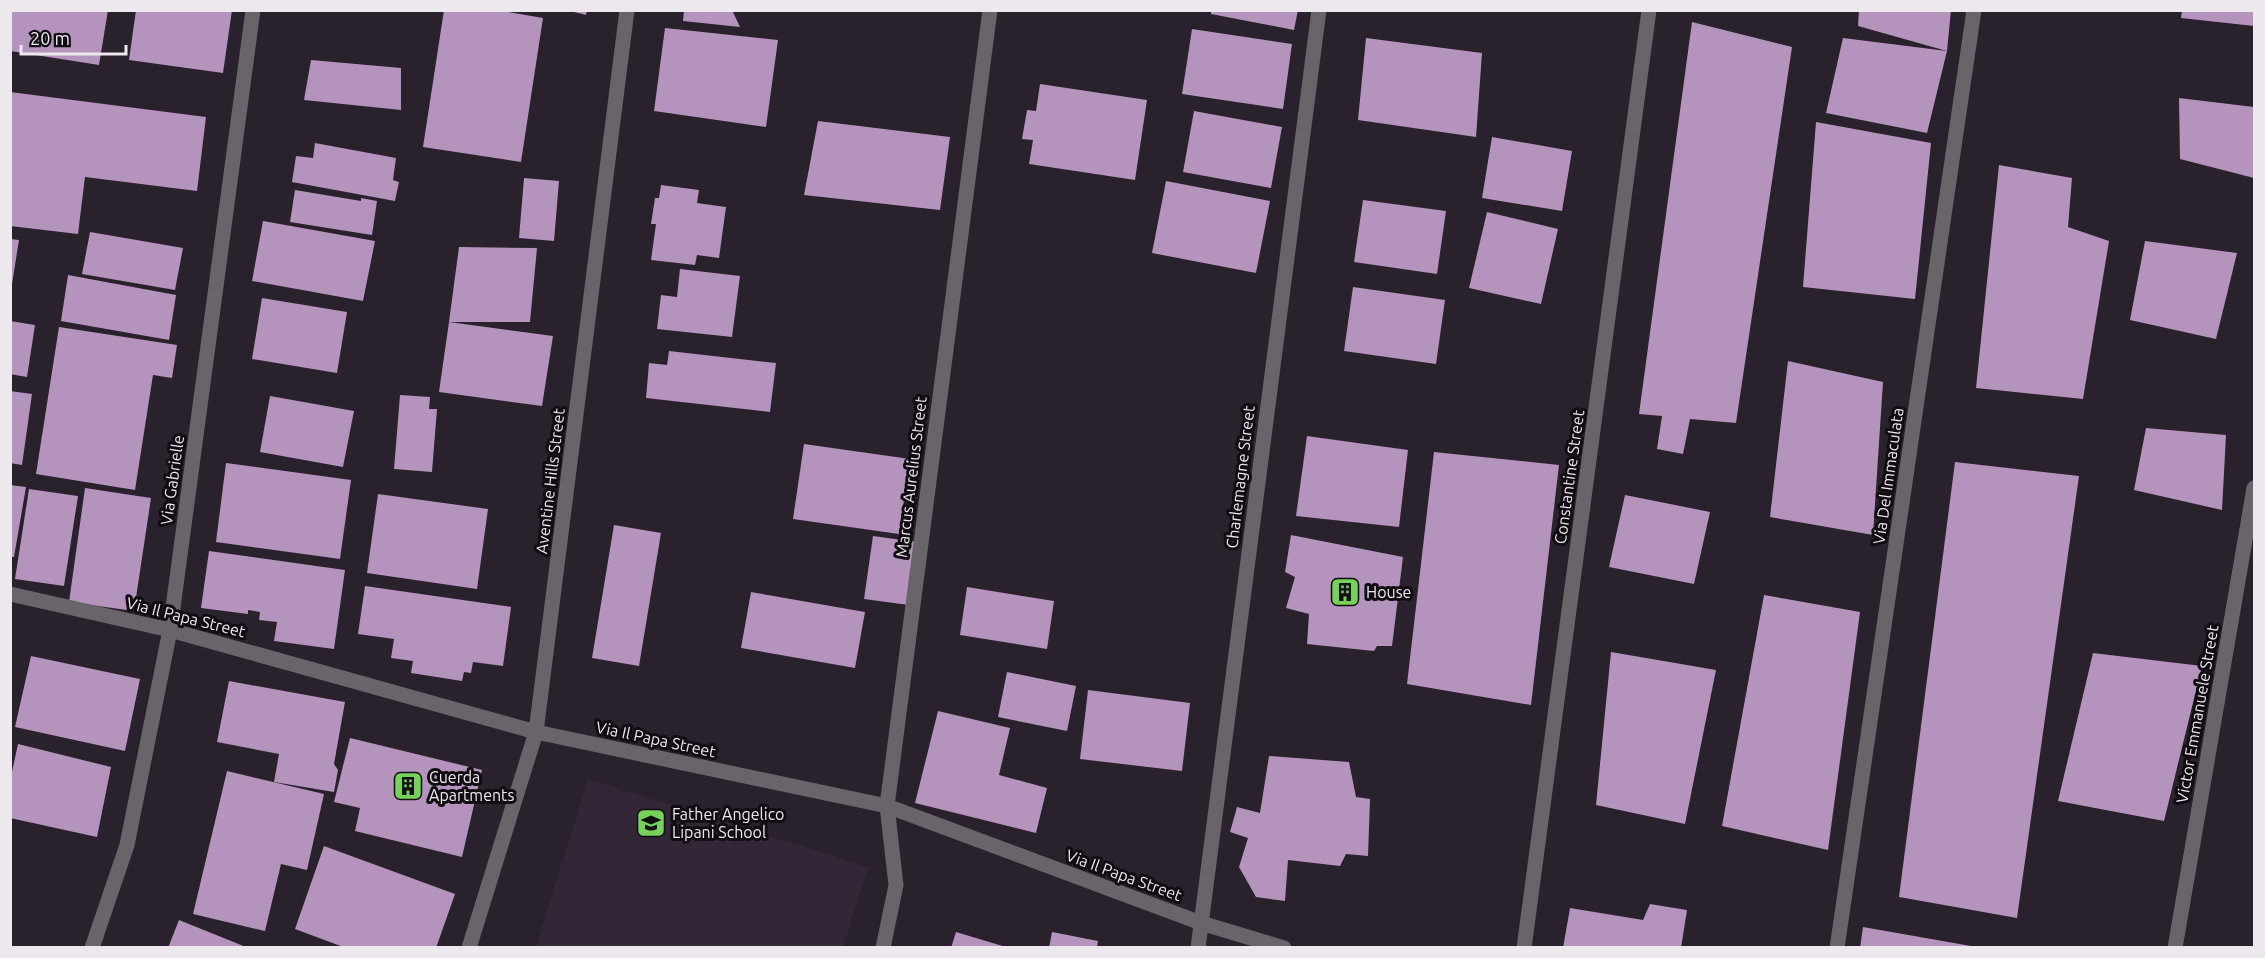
<svg xmlns="http://www.w3.org/2000/svg" width="2265" height="958" font-family="Ubuntu,sans-serif">
<rect width="100%" height="100%" fill="#29212b"/>
<polygon fill="#332737" points="588,779 868,867 843,947 536,947"/>
<g fill="#b493bd">
<polygon points="10,10 108,10 99,65 10,51"/>
<polygon points="136,10 232,10 223,73 129,60"/>
<polygon points="444,10 497,10 543,18 521,162 423,147"/>
<polygon points="566,10 587,10 586,15"/>
<polygon points="684,10 732,10 740,27 683,21"/>
<polygon points="1211,10 1298,10 1294,30 1211,14"/>
<polygon points="1859,10 1951,10 1947,51 1858,26"/>
<polygon points="2182,10 2254,10 2254,26 2181,18"/>
<polygon points="1692,22 1792,47 1736,423 1690,419 1683,454 1657,449 1662,416 1639,414"/>
<polygon points="665,28 778,40 766,127 654,111"/>
<polygon points="1192,29 1292,44 1283,109 1182,94"/>
<polygon points="1366,38 1482,53 1476,137 1358,120"/>
<polygon points="1843,38 1947,51 1927,133 1826,113"/>
<polygon points="311,60 401,68 401,110 304,100"/>
<polygon points="1040,84 1147,100 1135,180 1029,164 1033,140 1022,139 1027,110 1036,111"/>
<polygon points="10,92 206,117 197,191 85,177 78,234 10,226"/>
<polygon points="2179,98 2254,107 2254,178 2180,159"/>
<polygon points="1194,111 1282,127 1271,188 1183,172"/>
<polygon points="818,121 950,137 940,210 804,195"/>
<polygon points="1816,122 1931,143 1915,299 1803,287"/>
<polygon points="1492,137 1572,151 1562,211 1482,198"/>
<polygon points="315,143 396,158 393,180 399,182 395,201 292,182 296,156 313,158"/>
<polygon points="1999,165 2072,178 2068,227 2109,241 2083,399 1976,388"/>
<polygon points="524,178 559,181 554,241 519,238"/>
<polygon points="1166,181 1270,201 1256,273 1152,253"/>
<polygon points="661,185 699,190 697,203 726,207 719,258 697,255 695,265 651,260 656,224 651,224 655,198 659,198"/>
<polygon points="295,190 361,201 361,198 377,201 372,235 290,222"/>
<polygon points="1363,200 1446,211 1437,274 1354,262"/>
<polygon points="1487,212 1558,229 1541,304 1469,288"/>
<polygon points="263,221 375,241 363,301 252,281"/>
<polygon points="90,232 183,248 175,290 82,274"/>
<polygon points="10,239 19,240 12,284 10,284"/>
<polygon points="2145,241 2237,253 2216,339 2130,320"/>
<polygon points="459,247 537,248 530,322 449,322"/>
<polygon points="680,269 740,276 732,337 657,329 661,295 677,297"/>
<polygon points="68,275 176,295 169,340 61,321"/>
<polygon points="1353,287 1445,300 1436,364 1344,351"/>
<polygon points="262,298 347,312 337,373 252,359"/>
<polygon points="10,321 35,325 27,377 10,374"/>
<polygon points="449,322 553,336 542,406 439,392"/>
<polygon points="59,327 177,345 172,378 153,375 135,490 36,474"/>
<polygon points="669,351 776,363 770,412 646,398 649,363 667,365"/>
<polygon points="1788,361 1883,382 1873,535 1770,517"/>
<polygon points="10,391 32,394 22,465 10,463"/>
<polygon points="400,395 430,397 429,409 437,409 432,472 394,469"/>
<polygon points="270,396 354,411 343,467 260,452"/>
<polygon points="2146,428 2226,435 2222,510 2134,490"/>
<polygon points="1307,436 1408,450 1399,527 1296,516"/>
<polygon points="804,444 910,459 899,534 793,519"/>
<polygon points="1434,452 1559,465 1531,705 1407,684"/>
<polygon points="1955,462 2079,476 2017,918 1899,897"/>
<polygon points="226,463 351,480 340,559 216,542"/>
<polygon points="10,485 26,487 14,557 10,557"/>
<polygon points="85,488 151,498 134,611 69,602"/>
<polygon points="29,489 78,496 64,586 15,579"/>
<polygon points="378,494 488,509 477,589 367,573"/>
<polygon points="1625,495 1710,512 1694,584 1609,567"/>
<polygon points="614,525 661,533 639,666 592,658"/>
<polygon points="1291,535 1403,557 1392,646 1377,646 1374,651 1307,644 1309,614 1286,608 1295,577 1285,572"/>
<polygon points="873,536 917,542 909,605 864,599"/>
<polygon points="209,551 345,570 334,649 274,641 277,622 259,620 260,612 248,610 248,614 201,608"/>
<polygon points="365,586 511,607 503,666 473,662 471,673 464,672 462,681 411,673 413,661 391,658 394,639 358,634"/>
<polygon points="967,587 1054,601 1047,649 960,635"/>
<polygon points="751,592 865,612 855,668 741,648"/>
<polygon points="1764,595 1860,612 1828,850 1722,826"/>
<polygon points="1611,652 1716,670 1685,824 1596,805"/>
<polygon points="2093,653 2202,666 2164,821 2058,801"/>
<polygon points="31,656 140,679 125,751 15,727"/>
<polygon points="1007,672 1076,686 1067,731 998,717"/>
<polygon points="229,681 345,702 334,764 338,770 334,792 274,782 279,754 217,742"/>
<polygon points="1088,690 1190,703 1182,771 1080,759"/>
<polygon points="938,711 1010,728 999,775 1047,788 1036,833 915,803"/>
<polygon points="350,738 482,770 462,857 355,831 360,808 334,802"/>
<polygon points="18,744 111,767 97,837 10,818 10,781"/>
<polygon points="1269,756 1349,762 1356,797 1370,799 1368,856 1346,854 1340,866 1288,860 1285,901 1256,897 1239,867 1248,838 1230,832 1237,807 1260,813"/>
<polygon points="227,771 324,794 307,870 281,864 265,931 193,914"/>
<polygon points="324,846 455,894 436,948 346,948 295,929"/>
<polygon points="1650,904 1687,910 1681,948 1563,948 1570,908 1643,920"/>
<polygon points="179,920 246,947 246,948 168,948"/>
<polygon points="1863,927 1971,946 1971,948 1860,948"/>
<polygon points="956,932 1006,947 1006,948 951,948"/>
<polygon points="1052,932 1098,941 1097,948 1049,948"/>
</g>
<g fill="none" stroke-linecap="round" stroke-linejoin="round">
<g stroke="#686469" stroke-width="15">
<polyline points="10,594 170,630 536,732 887,806 1201,923 1284,948"/>
<polyline points="92,948 127,845 170,630 253,10"/>
<polyline points="883,948 896,885 887,806 990,10"/>
<polyline points="1198,948 1319,10"/>
<polyline points="1524,948 1649,10"/>
<polyline points="1837,948 1974,10"/>
<polyline points="2175,948 2254,488"/>
</g>
<polyline stroke="#686469" stroke-width="15" points="469,948 536,732 627,10"/>
</g>
<defs>
<g id="building-square" transform="scale(1.5)"><rect x="-9" y="-9" width="18" height="18" rx="4" fill="#76d25a" stroke="#100c11"/><path d="M-4-6H4V6H1V3H-1V6H-4ZM-2.5-4.3h1.7v1.8h-1.7ZM.8-4.3h1.7v1.8H.8ZM-2.5-1h1.7V.8h-1.7ZM.8-1h1.7V.8H.8Z" fill="#111"/></g>
<g id="school-square" transform="scale(1.5)"><rect x="-9" y="-9" width="18" height="18" rx="4" fill="#76d25a" stroke="#100c11"/><path d="M0-5L7-2L0 1L-7-2ZM-4 1L0 2.5L4 1V4Q0 6-4 4Z" fill="#111"/></g>
</defs>
<g fill-rule="evenodd">
<use href="#building-square" x="1345" y="592"/>
<use href="#building-square" x="408" y="786"/>
<use href="#school-square" x="651" y="823"/>
</g>
<g text-anchor="middle" stroke-width="6" stroke-linejoin="round" paint-order="stroke">
<g font-size="16" fill="#ede7ee" stroke="#100c11">
<text transform="translate(1888 476) rotate(-82)" y="6">Via Del Immaculata</text>
<text transform="translate(911 477) rotate(-83)" y="6">Marcus Aurelius Street</text>
<text transform="translate(1240 477) rotate(-83)" y="6">Charlemagne Street</text>
<text transform="translate(1569 477) rotate(-82)" y="6">Constantine Street</text>
<text transform="translate(172 480) rotate(-82)" y="6">Via Gabrielle</text>
<text transform="translate(550 481) rotate(-83)" y="6">Aventine Hills Street</text>
<text transform="translate(186 617) rotate(14)" y="6">Via Il Papa Street</text>
<text transform="translate(2197 714) rotate(-80)" y="6">Victor Emmanuele Street</text>
<text transform="translate(656 739) rotate(12)" y="6">Via Il Papa Street</text>
<text transform="translate(1124 875) rotate(20)" y="6">Via Il Papa Street</text>
</g>
<g font-size="16" fill="#ede7ee" stroke="#100c11" text-anchor="start">
<text x="1366" y="598">House</text>
<text x="429" y="783">Cuerda<tspan x="429" dy="18">Apartments</tspan></text>
<text x="672" y="820">Father Angelico<tspan x="672" dy="18">Lipani School</tspan></text>
</g>
</g>
<rect width="2265" height="958" fill="none" stroke="#ede7ee" stroke-width="24"/>
<path d="M21 45v9h105v-9" fill="none" stroke="#ede7ee" stroke-width="3"/>
<text x="30" y="45" font-size="18" fill="#ede7ee" stroke="#100c11" stroke-width="4.5" paint-order="stroke">20 m</text>
</svg>
